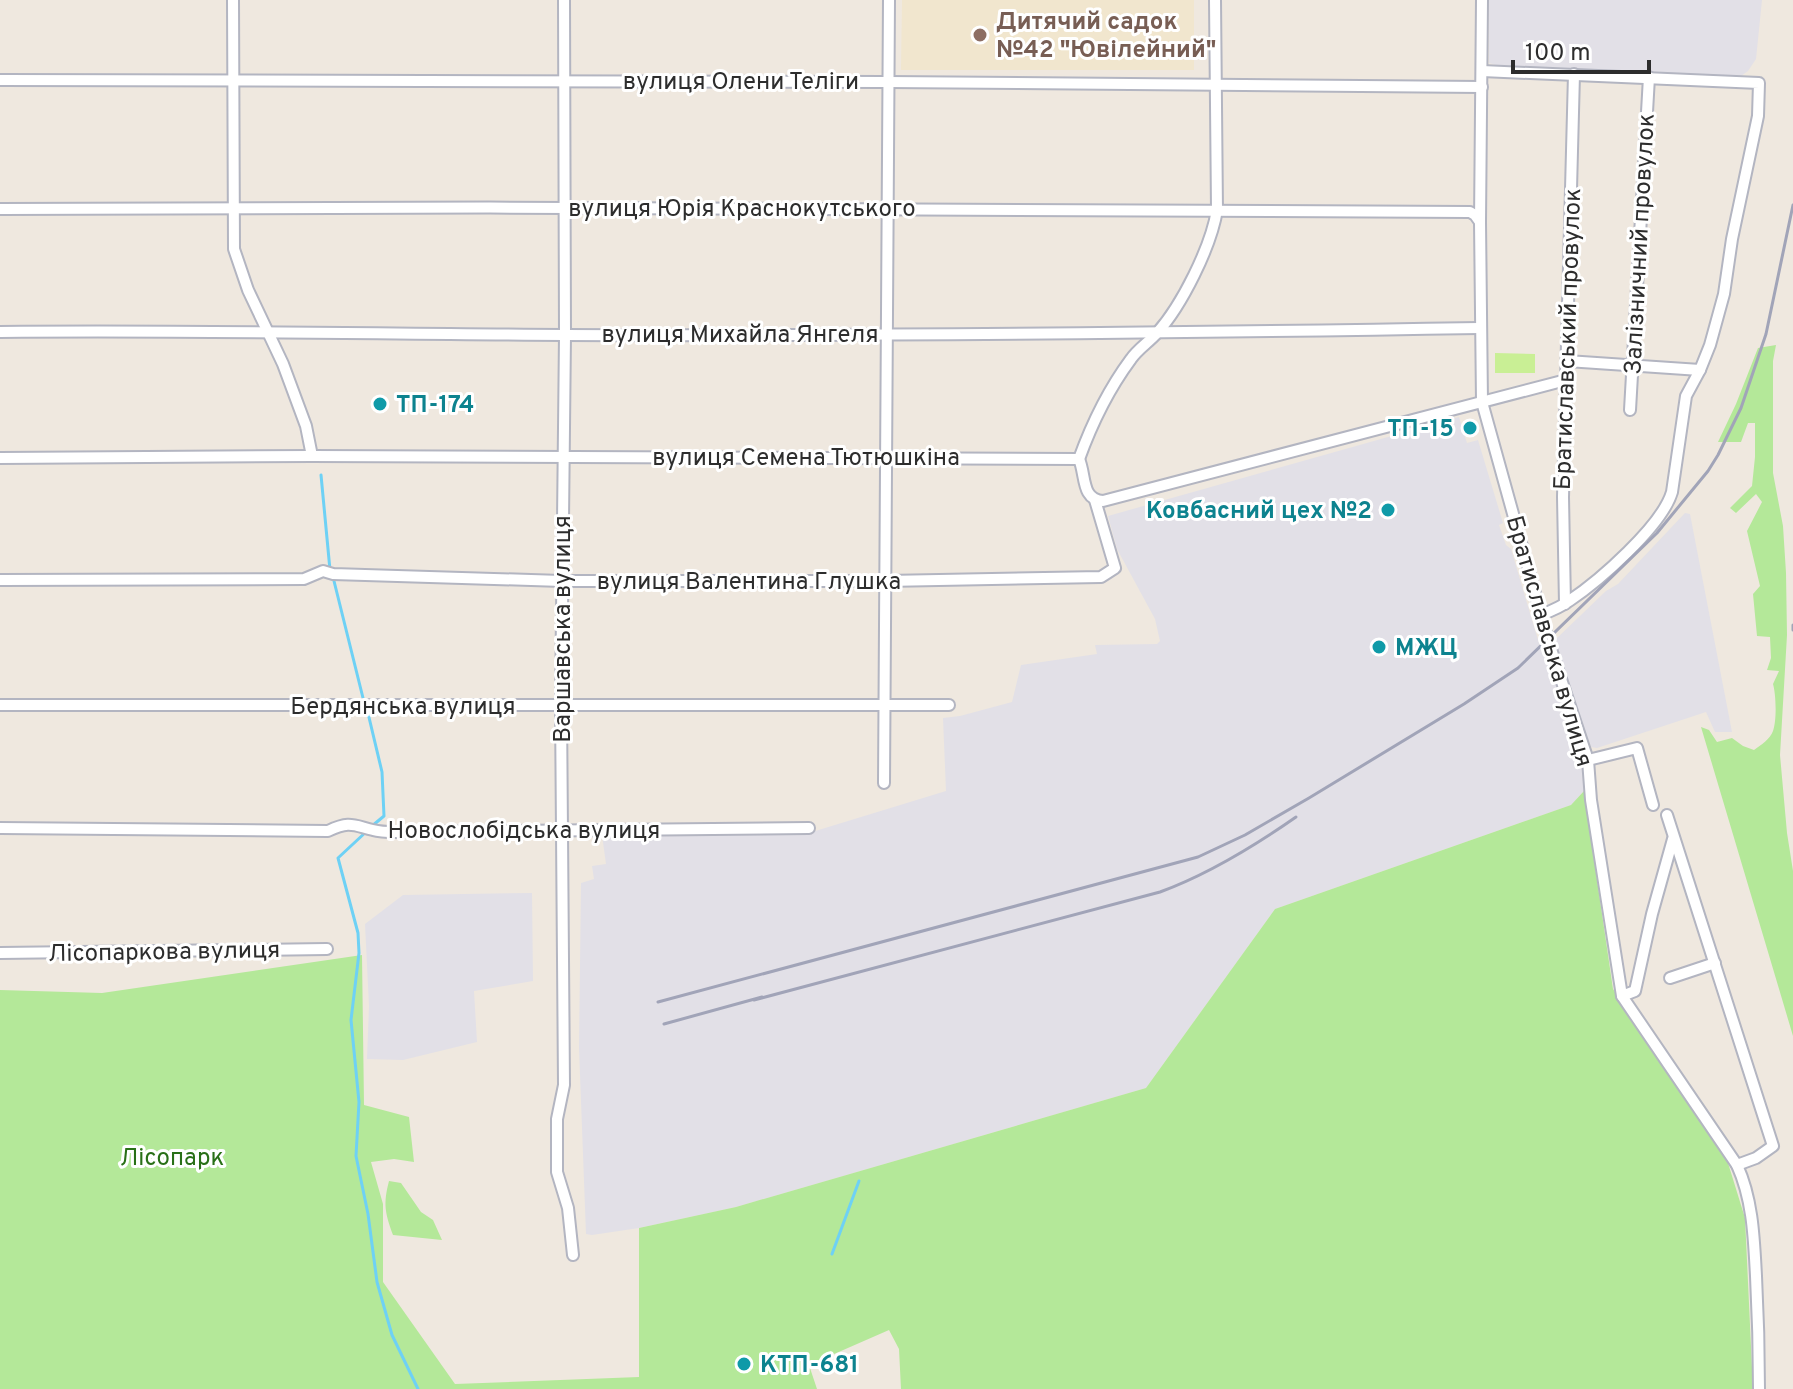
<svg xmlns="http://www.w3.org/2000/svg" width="1793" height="1389" font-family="Overpass,sans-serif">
<rect width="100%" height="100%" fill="#efe8df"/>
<g fill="#e2e0e7">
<polygon points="1489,0 1762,0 1756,59 1748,71 1741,76 1731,78 1496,65 1489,63"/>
<polygon points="1459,417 1467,443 1478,440 1503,523 1499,525 1506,545 1511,549 1535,630 1543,655 1548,658 1581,763 1584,791 1571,805 1275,909 1146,1088 736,1207 639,1228 592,1235 586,1234 579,1048 581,883 594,879 592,866 606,864 602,835 812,832 946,791 943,718 960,716 1012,702 1021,665 1097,654 1095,645 1157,644 1160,641 1155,619 1117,549 1108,516"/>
<polygon points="1685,513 1690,514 1732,732 1715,732 1706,712 1597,748 1591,747 1557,652 1556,639 1606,591 1618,584"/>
<polygon points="532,893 533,981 474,991 477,1042 403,1060 367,1059 369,1006 365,924 403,895"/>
</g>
<polygon fill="#f1e6ce" points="902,0 1194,0 1194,70 901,70"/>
<g fill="#b4e899">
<path d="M1776 345 1773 361V473L1783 526 1786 573 1787 635 1780 755 1787 833 1793 871V1036L1701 727 1709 730 1717 742 1732 738 1743 746 1754 750C1761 745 1770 739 1773 731 1777 720 1776 694 1773 684L1779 671 1767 670 1771 658 1770 637 1757 636 1753 594 1760 586 1747 531 1762 502 1756 494 1736 513 1730 508 1752 486 1755 457V423H1748L1741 442H1718L1736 404 1758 348Z"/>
<polygon points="1584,791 1613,989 1728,1163 1745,1218 1753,1389 901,1389 899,1349 889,1330 809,1365 817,1389 0,1389 0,990 102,993 362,955 364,1105 409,1117 414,1162 394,1159 371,1162 383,1204 383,1282 455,1384 639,1377 639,1228 736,1207 1146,1088 1275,909 1571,805"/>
<path d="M389 1181 401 1183 421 1212 433 1220 442 1240 393 1235C385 1213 383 1204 389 1181Z"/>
</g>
<polygon fill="#c9ef95" points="1495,353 1535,354 1535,373 1495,373"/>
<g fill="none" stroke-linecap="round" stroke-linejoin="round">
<g stroke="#6ed1f5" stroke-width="3">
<polyline points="321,475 330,570"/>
<polyline points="333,577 364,702"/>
<polyline points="367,709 382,772 384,816 372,826"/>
<polyline points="367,831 338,858 358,933 359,953 351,1020 359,1102 356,1156 368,1214 377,1282 392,1335 418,1389"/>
<polyline points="832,1254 859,1181"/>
</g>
<g stroke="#b3b5c1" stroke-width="14">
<g id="minor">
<polyline points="233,0 234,249 248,290 283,364 306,426 312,456"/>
<polyline points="564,0 565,335 561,706 564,1085 557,1119 557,1172 568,1208 573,1255"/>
<path d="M1482 0 1480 222 1482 402 1548 640 1588 760 1591 800 1622 996 1737 1165C1753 1200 1754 1239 1756 1276 1758 1314 1759 1351 1759 1389"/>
<path d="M1482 71 1759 83 1758 116 1732 239 1724 294 1710 345 1700 370 1686 396 1672 492C1662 526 1599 581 1569 601 1561 607 1551 611 1541 615"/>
<polyline points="0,80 888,82 1482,87"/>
<path d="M0 209C490 206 980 208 1470 212L1475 215 1480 222"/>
<path d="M0 332C189 330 377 334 565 335 870 336 1175 333 1480 328"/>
<polyline points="1567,361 1700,370"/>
<polyline points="1630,410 1649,77"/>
<polyline points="0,458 312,456 1079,459"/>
<path d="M1079 459C1086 475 1081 500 1103 501L1566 380"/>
<path d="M1079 459C1092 423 1108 390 1131 359 1138 349 1149 342 1157 333 1182 305 1211 247 1217 210L1215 0"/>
<polyline points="0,580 304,579 323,571 333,574 562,581 886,581 1101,577 1115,568 1095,500"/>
<polyline points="1565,604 1563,497 1574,74"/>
<polyline points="0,705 949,705"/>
<polyline points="1588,760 1637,748 1653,805"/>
<polyline points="884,783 889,0"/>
<polyline points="1667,815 1773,1146 1756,1158 1737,1165"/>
<path d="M0 828 328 831C350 821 352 825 373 830 383 833 396 832 407 832L809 828"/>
<polyline points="0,953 327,949"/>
<polyline points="1670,978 1715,963"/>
<polyline points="1622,996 1635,991 1652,914 1673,839"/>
</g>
</g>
<use href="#minor" stroke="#fff" stroke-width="10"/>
<g stroke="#a1a4b8" stroke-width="3">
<polyline points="1793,625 1793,630"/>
<path d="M754 1000 1160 892C1209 874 1253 847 1296 817"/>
<polyline points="658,1002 1198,857 1245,835 1309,798 1464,704 1518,668 1657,533 1708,471 1718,455 1741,408 1766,334 1793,205"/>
<polyline points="664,1024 762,997"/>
</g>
</g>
<circle fill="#8d6e63" stroke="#fff" stroke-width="3" cx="980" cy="35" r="8"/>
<g fill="#0f9aa8" stroke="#fff" stroke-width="3">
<circle cx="380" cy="404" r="8"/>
<circle cx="1470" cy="428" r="8"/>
<circle cx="1388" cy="510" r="8"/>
<circle cx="1379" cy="647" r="8"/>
<circle cx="744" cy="1364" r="8"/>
</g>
<g text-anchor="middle" stroke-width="6" stroke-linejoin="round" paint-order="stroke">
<g font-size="24" font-weight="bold" fill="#785e54" stroke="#fff" text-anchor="start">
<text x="996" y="29">Дитячий садок<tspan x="996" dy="28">№42 "Ювілейний"</tspan></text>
</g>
<g font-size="24" fill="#2d2d2d" stroke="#fff">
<text x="741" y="89">вулиця Олени Теліги</text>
<text x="742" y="216">вулиця Юрія Краснокутського</text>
<text transform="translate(1639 244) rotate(-87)" y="8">Залізничний провулок</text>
<text x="740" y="342">вулиця Михайла Янгеля</text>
<text transform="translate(1567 339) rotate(-88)" y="8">Братиславський провулок</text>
<text x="806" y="465">вулиця Семена Тютюшкіна</text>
<text x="749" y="589">вулиця Валентина Глушка</text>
<text transform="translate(562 629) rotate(-90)" y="8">Варшавська вулиця</text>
<text transform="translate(1550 641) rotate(74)" y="8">Братиславська вулиця</text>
<text x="403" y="714">Бердянська вулиця</text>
<text x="524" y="838">Новослобідська вулиця</text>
<text transform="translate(164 951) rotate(-1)" y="8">Лісопаркова вулиця</text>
</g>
<g font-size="24" font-weight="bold" fill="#0d838f" stroke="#fff" text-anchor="start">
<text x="396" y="412">ТП-174</text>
<text x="1454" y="436" text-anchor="end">ТП-15</text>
<text x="1372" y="518" text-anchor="end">Ковбасний цех №2</text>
<text x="1395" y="655">МЖЦ</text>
<text x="760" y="1372">КТП-681</text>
</g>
<g font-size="24" fill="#297017" stroke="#fff">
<text x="172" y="1165">Лісопарк</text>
</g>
</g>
<path d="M1513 60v12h136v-12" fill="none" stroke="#2d2d2d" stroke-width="4"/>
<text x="1525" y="60" font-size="24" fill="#2d2d2d" stroke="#ffffff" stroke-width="6" paint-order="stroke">100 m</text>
</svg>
